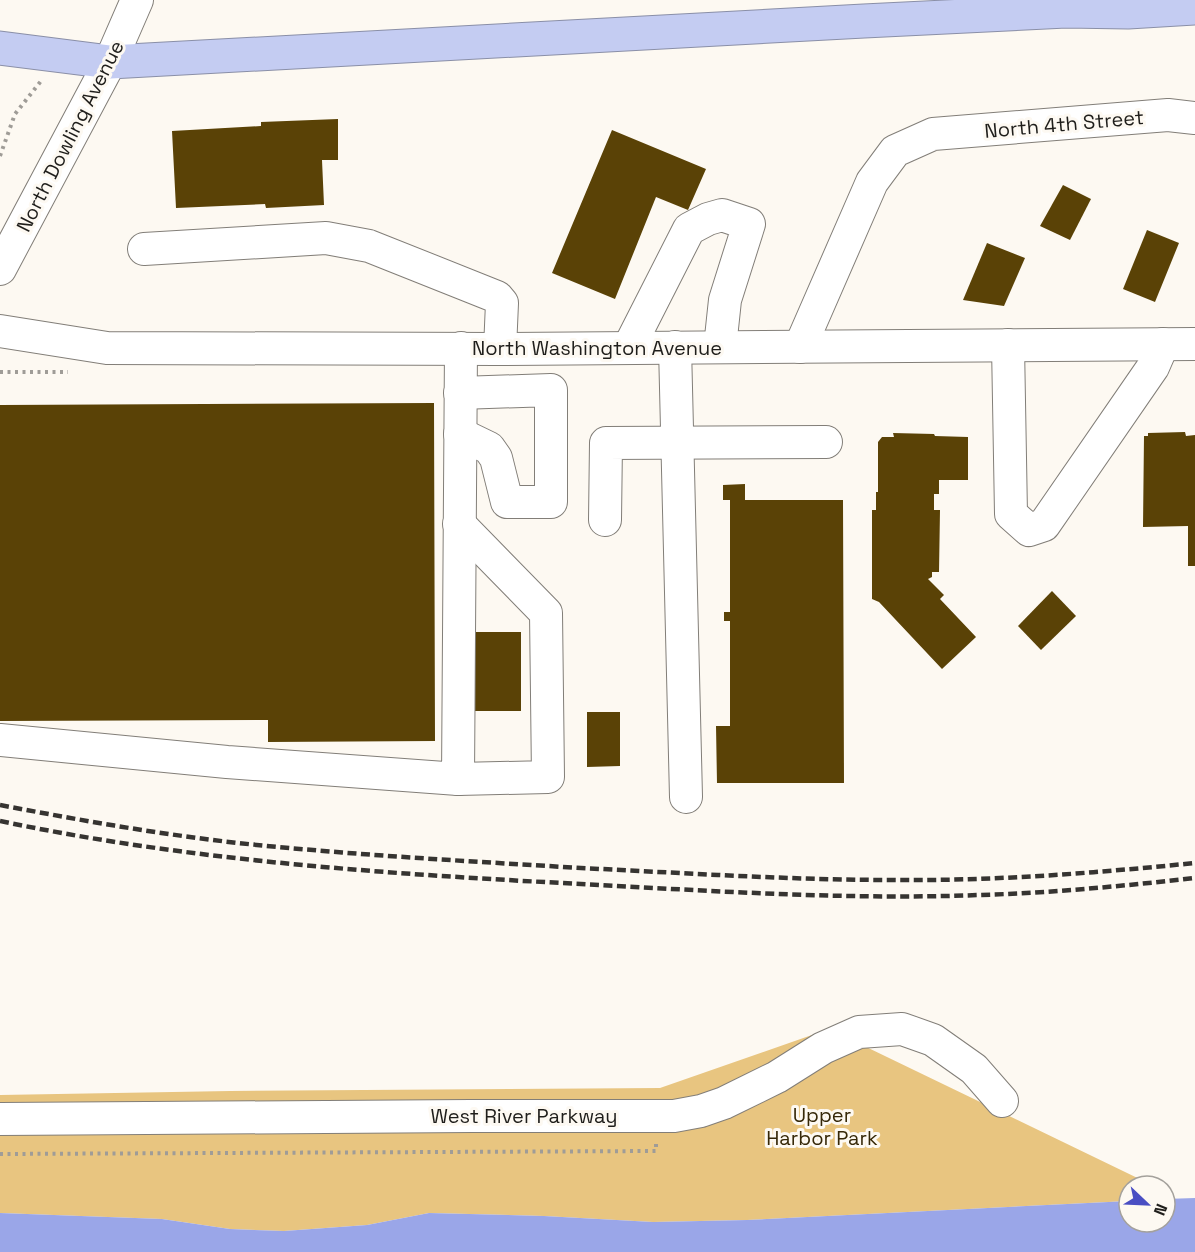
<svg xmlns="http://www.w3.org/2000/svg" width="1195" height="1252" font-family="'Space Grotesk',sans-serif">
<rect width="100%" height="100%" fill="#fdf9f2"/>
<polygon fill="#e8c580" points="829,1029 1154,1186 1129,1186 1129,1201 747,1220 653,1222 544,1216 429,1213 367,1225 284,1231 230,1229 162,1219 0,1213 0,1095 230,1091 660,1088"/>
<polygon fill="#9aa6e8" points="1195,1198 1195,1252 0,1252 0,1213 162,1219 230,1229 284,1231 367,1225 429,1213 544,1216 653,1222 747,1220 1129,1201 1129,1222 1165,1222 1165,1199"/>
<g fill="#5a4206">
<polygon points="338,119 338,160 322,160 324,205 266,208 265,204 176,208 172,131 261,126 261,122"/>
<polygon points="612,130 706,169 688,210 656,197 615,299 552,273"/>
<polygon points="1063,185 1091,199 1070,240 1040,226"/>
<polygon points="1147,230 1179,243 1155,302 1123,289"/>
<polygon points="987,243 1025,258 1004,306 963,300"/>
<polygon points="434,403 435,741 268,742 268,720 0,721 0,405"/>
<polygon points="1185,432 1186,436 1195,435 1195,566 1188,566 1188,526 1143,527 1144,436 1148,436 1148,433"/>
<polygon points="893,433 934,434 935,436 968,437 968,480 939,480 939,494 934,494 934,510 940,510 939,572 932,572 932,577 928,579 944,595 940,599 976,637 942,669 879,602 872,599 872,510 876,510 876,492 878,492 878,442 882,437 894,437"/>
<polygon points="745,484 745,500 843,500 844,783 717,783 716,726 730,726 730,621 724,621 724,612 730,612 730,500 723,500 723,485"/>
<polygon points="1052,591 1076,616 1041,650 1018,626"/>
<rect x="470" y="632" width="51" height="79"/>
<polygon points="587,712 620,712 620,766 587,767"/>
</g>
<g fill="none" stroke-linecap="round" stroke-linejoin="round">
<g stroke="#827e78" stroke-width="34">
<g id="minor">
<polyline points="144,249 326,238 369,246 497,297 502,303 500,349"/>
<polyline points="0,269 110,62 137,0"/>
<polyline points="0,331 107,348 500,349 1195,344"/>
<polyline points="1008,345 1011,514 1029,530 1044,525 1153,367 1163,344"/>
<polyline points="629,347 689,229 708,219 722,215 749,224 725,300 720,347"/>
<polyline points="675,347 686,797"/>
<polyline points="800,347 872,182 895,151 933,134 1168,115 1195,118"/>
<polyline points="460,434 489,448 496,458 507,502 551,502 551,390 460,393"/>
<polyline points="605,520 606,443 826,442"/>
<polyline points="0,740 227,762 458,779 461,348"/>
<polyline points="458,779 548,777 546,613 459,524"/>
<polyline points="0,1119 471,1116 674,1116 701,1111 724,1103 777,1077 823,1048 859,1032 902,1029 933,1040 974,1069 1002,1101"/>
</g>
</g>
<g stroke="#8a8fa7" stroke-width="35">
<polyline id="highway" points="0,48 110,62 864,21 1066,11 1128,12 1195,8"/>
</g>
<g stroke="#9f9c97" stroke-width="4" stroke-dasharray="3 4.5" stroke-linecap="butt">
<polyline points="0,156 15,114 41,81"/>
<polyline points="0,372 68,372"/>
<polyline points="0,1154 656,1151 656,1141"/>
</g>
<use href="#minor" stroke="#fff" stroke-width="32"/>
<use href="#highway" stroke="#c4ccf2" stroke-width="33"/>
<g stroke="#363431" stroke-width="4.5" stroke-dasharray="9 4.5" stroke-linecap="butt">
<path d="M0 805C79 820 158 834 238 843 352 855 466 861 581 868 685 873 790 880 894 880 995 881 1095 873 1195 863"/>
<path d="M0 821C191 861 387 874 581 884 713 891 846 900 979 895 1051 893 1123 886 1195 878"/>
</g>
</g>
<g text-anchor="middle" stroke-width="6" stroke-linejoin="round" paint-order="stroke">
<g font-size="20" fill="#1f1e1b" stroke="#fdf9f2">
<text transform="translate(1064 124) rotate(-5)" y="7">North 4th Street</text>
<text transform="translate(70 136) rotate(-63)" y="7">North Dowling Avenue</text>
<text x="597" y="355">North Washington Avenue</text>
<text x="524" y="1123">West River Parkway</text>
</g>
<g font-size="20" fill="#362808" stroke="#fdf9f2">
<text x="822" y="1122">Upper<tspan x="822" dy="23">Harbor Park</tspan></text>
</g>
</g>
<g transform="translate(1147 1204) rotate(113)"><circle r="28" fill="#fdf9f2" stroke="#a4a19c" stroke-width="1.5"/>
<path d="M0-4.5L10 22L0 15L-10 22Z" fill="#494ec3"/>
<text y="-9" font-size="16" font-weight="bold" text-anchor="middle" fill="#1f1e1b">N</text>
</g>
</svg>
